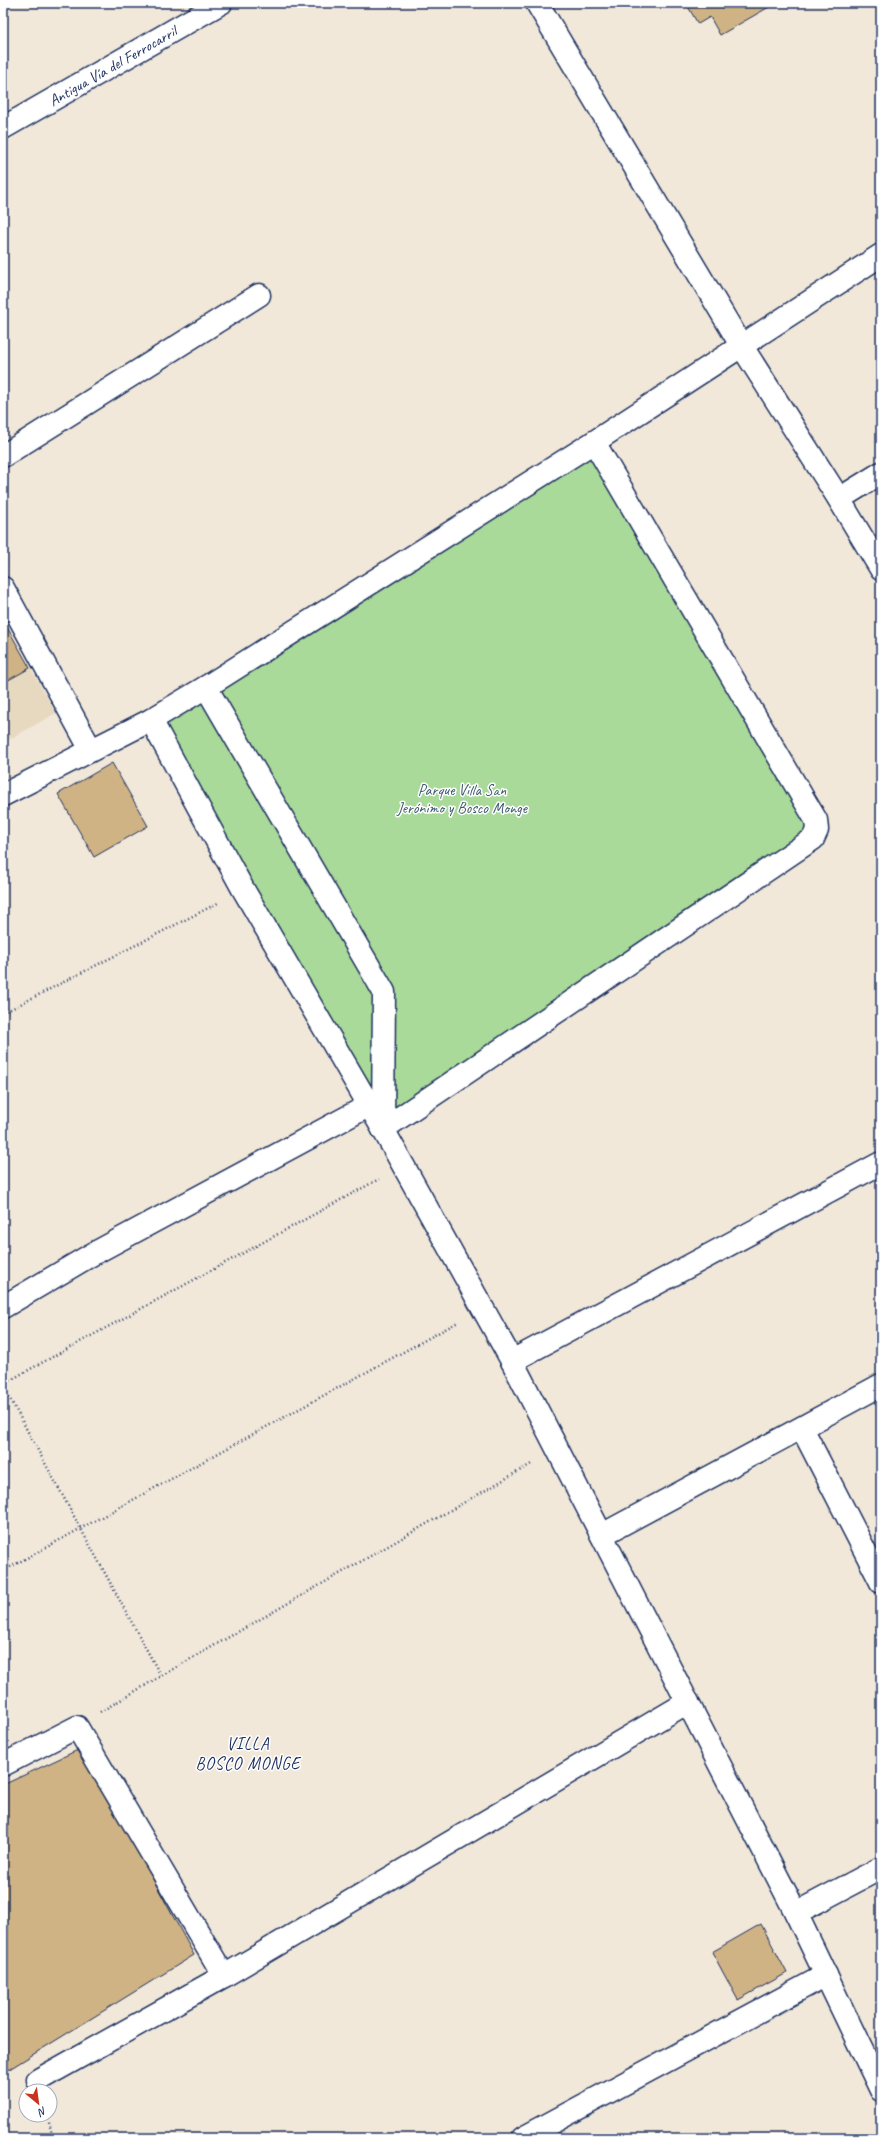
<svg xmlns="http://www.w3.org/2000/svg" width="884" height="2141" font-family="Caveat,sans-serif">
<rect width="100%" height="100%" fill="#f1e8da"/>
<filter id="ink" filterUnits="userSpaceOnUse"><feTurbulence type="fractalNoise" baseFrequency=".025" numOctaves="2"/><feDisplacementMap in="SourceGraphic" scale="8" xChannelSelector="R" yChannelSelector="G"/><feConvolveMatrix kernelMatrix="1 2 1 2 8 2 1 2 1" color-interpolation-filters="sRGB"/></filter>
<g filter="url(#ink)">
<polygon fill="#e7d8c0" points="3,620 56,713 3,743"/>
<polygon fill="#aada9a" stroke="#62847c" points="594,442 817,830 383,1129 151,720"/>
<g fill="#d0b384" stroke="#1b2f5e">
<polygon points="686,3 776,3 720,35 710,17 698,24"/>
<polygon points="3,620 30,668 3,683"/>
<polygon points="112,763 148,826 94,857 58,794"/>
<polygon points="82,1748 194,1955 3,2073 3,1785"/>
<polygon points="761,1924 787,1973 738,2000 712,1952"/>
</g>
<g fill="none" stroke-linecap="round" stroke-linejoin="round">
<g stroke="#1b2f5e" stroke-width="25">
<g id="minor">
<polyline points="537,3 741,345 839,499 881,569"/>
<path id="s1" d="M3 128 221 3"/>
<polyline points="3,456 259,295"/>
<polyline points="839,499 881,473"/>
<polyline points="3,588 91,750"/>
<polyline points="206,687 384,992 383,1129"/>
<polyline points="151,720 243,889 383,1129 512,1361 796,1913 881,2090"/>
<polyline points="3,795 151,720 206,687 594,442 881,255"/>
<polyline points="383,1129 813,839 817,830 816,820 594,442"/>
<polyline points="3,1307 91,1255 368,1106"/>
<polyline points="512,1361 881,1163"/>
<polyline points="802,1428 881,1582"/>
<polyline points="602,1535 881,1385"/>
<polyline points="3,1765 77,1727 224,1976"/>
<polyline points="796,1913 881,1868"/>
<polyline points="38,2080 224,1976 688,1702"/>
<polyline points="523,2138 826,1975"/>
</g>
</g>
<g stroke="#1b2f5e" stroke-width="2.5" stroke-dasharray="1 3" stroke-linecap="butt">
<polyline points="3,1013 220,902"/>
<polyline points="3,1384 379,1179"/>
<polyline points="3,1386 161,1676"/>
<polyline points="3,1571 458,1322"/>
<polyline points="100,1712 161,1676 533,1463"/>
<polyline points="47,2115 53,2138"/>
<polyline points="872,2138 881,2133"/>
</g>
<use href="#minor" stroke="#fff" stroke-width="22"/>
</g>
</g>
<g text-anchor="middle" stroke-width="3" stroke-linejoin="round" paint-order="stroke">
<g font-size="16" fill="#1b2f5e" stroke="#fff">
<text dy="6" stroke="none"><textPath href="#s1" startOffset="126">Antigua Vía del Ferrocarril</textPath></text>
</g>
<g font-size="16" fill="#3f5a6d" stroke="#fff">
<text x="462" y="795">Parque Villa San<tspan x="462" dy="18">Jerónimo y Bosco Monge</tspan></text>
</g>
<g font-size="17" letter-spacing="1" fill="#1b2f5e" stroke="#fff">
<text x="248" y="1749">VILLA<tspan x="248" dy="20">BOSCO MONGE</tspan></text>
</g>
</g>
<rect width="884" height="2141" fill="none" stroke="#fff" stroke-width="16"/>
<rect x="8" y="8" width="868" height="2125" fill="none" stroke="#1b2f5e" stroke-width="1.5" filter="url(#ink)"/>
<g transform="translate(38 2103) rotate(151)"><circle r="19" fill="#ffffff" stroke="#a4acbf"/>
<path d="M0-3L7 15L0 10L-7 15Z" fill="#c8321e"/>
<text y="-6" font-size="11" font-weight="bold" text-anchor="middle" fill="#1b2f5e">N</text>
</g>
</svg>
